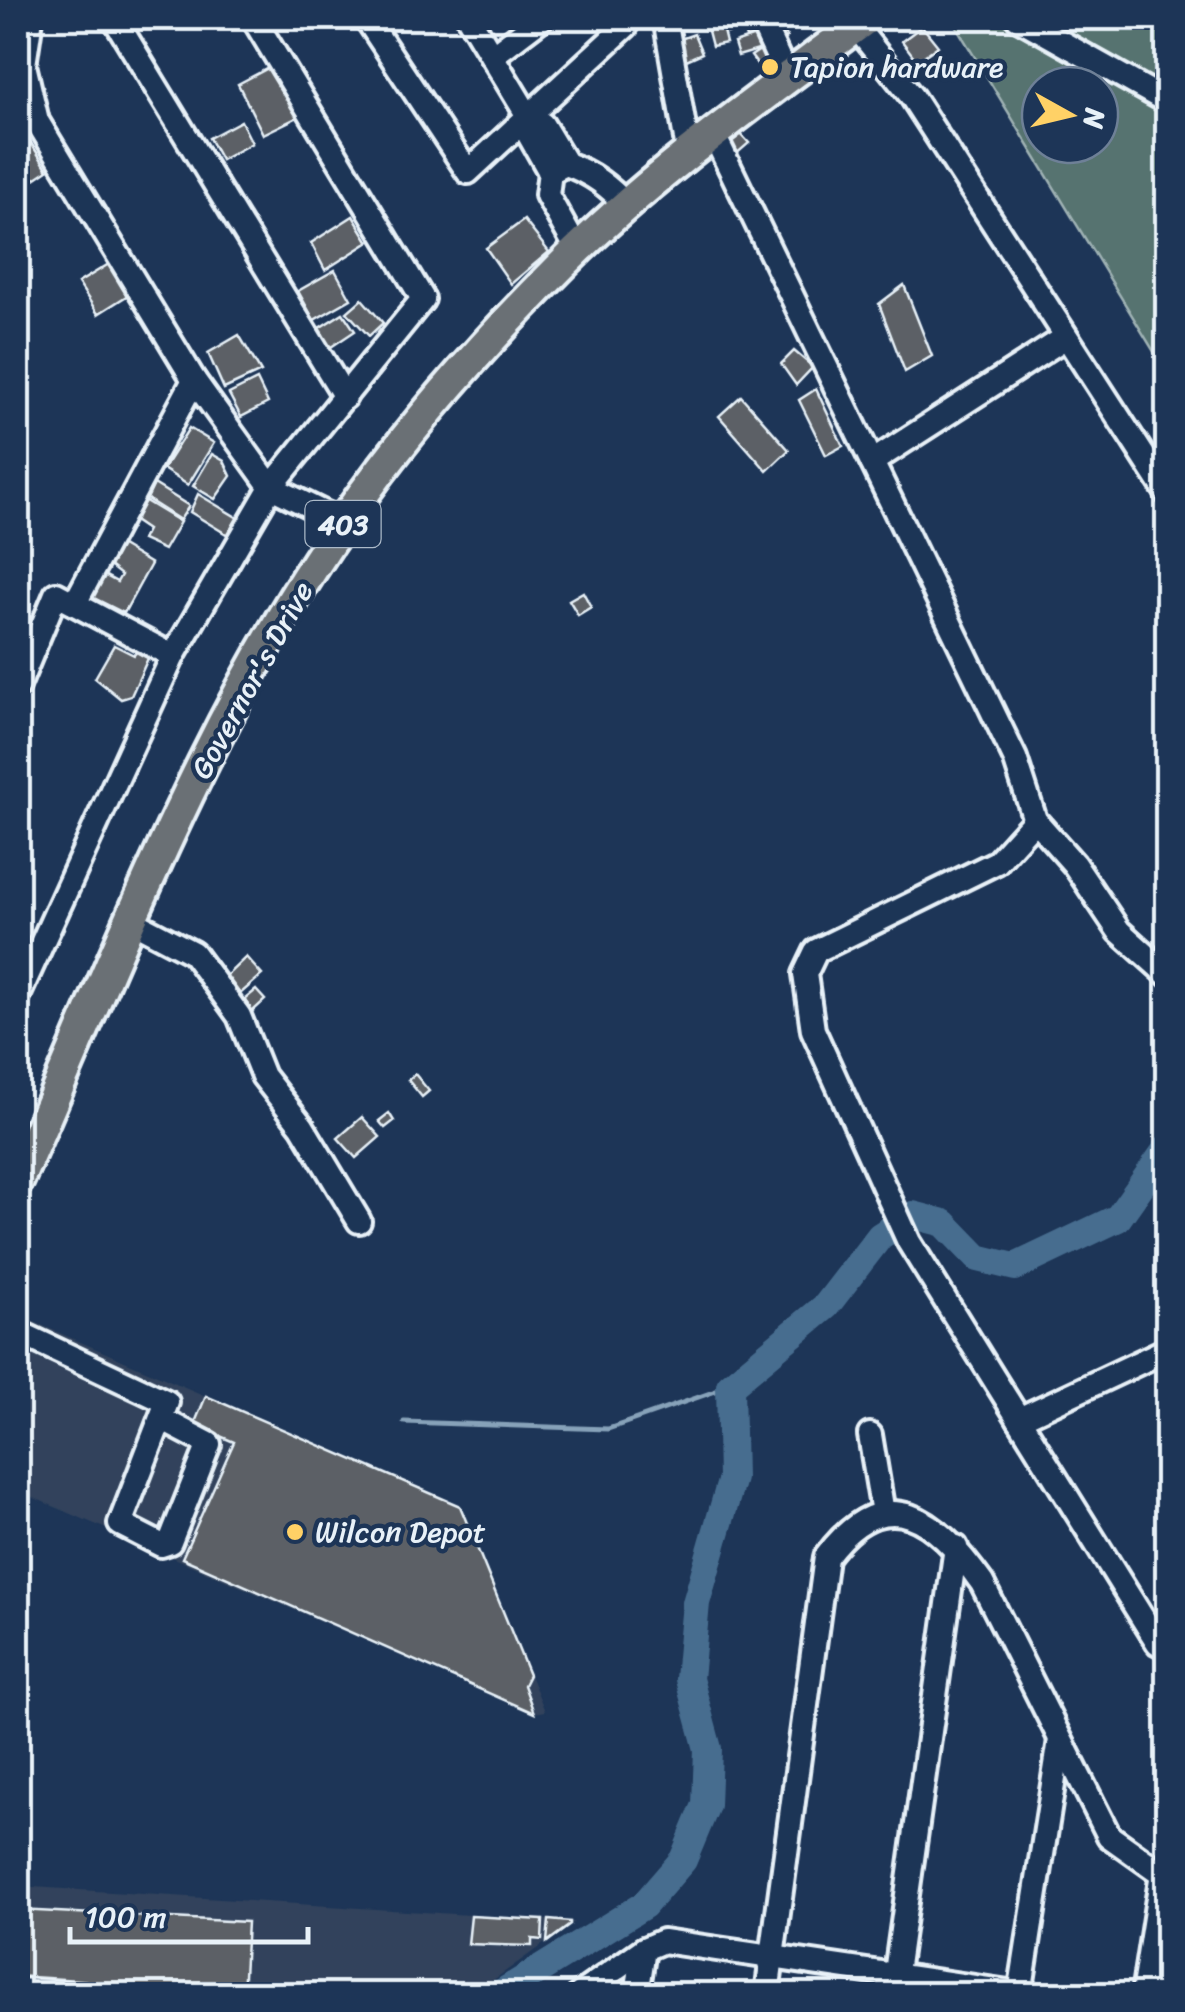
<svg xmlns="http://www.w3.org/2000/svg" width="1185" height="2012" font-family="Sriracha,sans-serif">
<rect width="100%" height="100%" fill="#1d3557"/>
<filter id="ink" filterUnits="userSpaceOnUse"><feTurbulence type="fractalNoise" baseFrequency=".01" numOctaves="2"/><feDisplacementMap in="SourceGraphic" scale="20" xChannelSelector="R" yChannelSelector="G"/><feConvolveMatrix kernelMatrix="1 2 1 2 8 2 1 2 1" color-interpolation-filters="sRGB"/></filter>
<g filter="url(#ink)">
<g fill="#30425c">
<polygon points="18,1315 460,1506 545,1711 534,1713 18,1491"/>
<polygon points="18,1886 549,1920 574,1922 474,1994 18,1994"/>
</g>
<path fill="#567370" stroke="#9fb2b4" stroke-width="2.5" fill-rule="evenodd" d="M951 18H1167V373ZM1040 85H1100V145H1040Z"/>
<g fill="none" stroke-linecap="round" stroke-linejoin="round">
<polyline stroke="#87a2b9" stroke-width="5" points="404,1422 608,1429 730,1386"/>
<polyline stroke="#476d8f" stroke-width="28" points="500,1994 644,1905 683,1860 706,1805 708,1749 689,1679 696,1603 732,1478 730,1386 826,1306 880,1236 913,1215 944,1223 978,1258 1015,1267 1118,1218 1168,1147"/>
</g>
<g fill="#5b6166" stroke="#e8f1f8" stroke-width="2.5">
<polygon points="734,18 744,18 747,25 728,33 723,22"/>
<polygon points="780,19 787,37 774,43 766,25"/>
<polygon points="721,23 726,43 712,46 707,27"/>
<polygon points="757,23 760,33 746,38 743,29"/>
<polygon points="922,26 938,46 917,61 902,41"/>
<polygon points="694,34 702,53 684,61 675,41"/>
<polygon points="758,35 762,49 738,56 734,43"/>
<polygon points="760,50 768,62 760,68 751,56"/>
<polygon points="945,60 952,66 945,75 938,69"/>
<polygon points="274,65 300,116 263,134 238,84"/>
<polygon points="241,121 252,143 221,160 209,138"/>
<polygon points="739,132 749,143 734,156 724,145"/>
<polygon points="29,140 48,170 18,190 18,148"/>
<polygon points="353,216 369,242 325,270 311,243"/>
<polygon points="524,220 549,252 511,284 486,248"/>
<polygon points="109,264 128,295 98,314 78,283"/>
<polygon points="335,270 351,299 314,320 298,291"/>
<polygon points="904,285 932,356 905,372 879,304"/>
<polygon points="362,299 383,323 369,336 347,312"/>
<polygon points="343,313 355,331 328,349 316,330"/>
<polygon points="239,335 261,372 224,389 208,353"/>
<polygon points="794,351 813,367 796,385 781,364"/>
<polygon points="257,380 268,403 241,417 229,394"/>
<polygon points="816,389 843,446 826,455 799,400"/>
<polygon points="741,396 789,450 767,471 719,416"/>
<polygon points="189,428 214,443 188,485 163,469"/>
<polygon points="212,454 224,461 231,476 215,499 193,486"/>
<polygon points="154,484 189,506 180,520 147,499"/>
<polygon points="198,494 238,518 228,535 190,512"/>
<polygon points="142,499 180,522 164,550 142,540 147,530 131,519"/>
<polygon points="118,544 151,564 124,613 88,595 100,573 117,582 121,575 107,564"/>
<polygon points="583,592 591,607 578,615 569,600"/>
<polygon points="114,645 134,655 138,650 149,656 131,696 121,699 95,678"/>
<polygon points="18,933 29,937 18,960"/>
<polygon points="246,957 262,975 240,994 225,977"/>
<polygon points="256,990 265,1000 253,1011 244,1000"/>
<polygon points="415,1074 429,1091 422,1097 408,1080"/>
<polygon points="389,1113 394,1121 385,1128 379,1121"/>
<polygon points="362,1117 380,1137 356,1158 338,1138"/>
<polygon points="206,1396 460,1506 529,1675 524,1685 534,1713 182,1558 234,1442 194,1425"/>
<polygon points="18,1910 247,1922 243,1994 18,1985"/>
<polygon points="471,1916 543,1920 542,1940 532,1939 532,1946 468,1944"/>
<polygon points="549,1920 570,1922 570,1925 547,1942"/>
</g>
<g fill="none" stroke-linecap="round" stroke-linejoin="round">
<g stroke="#e8f1f8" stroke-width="30">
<g id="minor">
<polyline points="31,18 24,65 37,121 194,380 271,487 423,299 253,18"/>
<polyline points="114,18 345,397"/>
<polyline points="366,18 468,172 626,26"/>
<polyline points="469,18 528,116 528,133 550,172"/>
<polyline points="665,18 689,156"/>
<polyline points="760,18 788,79"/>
<polyline points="849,18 912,97 1168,494"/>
<polyline points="1018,18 1168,102"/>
<polyline points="492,56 542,18"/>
<polyline points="528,116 542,124 566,164"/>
<polyline points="714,135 1015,758 1035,820 1074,864 1119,931 1168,975"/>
<path d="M578 251 547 195 550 172 566 164C593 173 609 187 629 207"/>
<polyline points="872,462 1066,337"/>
<polyline points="75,603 194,380"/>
<polyline points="18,686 56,594 173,656"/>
<polyline points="1035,820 997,862 816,951 805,974 813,1030 909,1242 1158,1643 1168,1647"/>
<polyline points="132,921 193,953 210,976 239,1016 263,1076 302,1126 359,1221"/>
<polyline points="18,996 173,656 271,487 344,523"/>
<polyline points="18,1332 167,1402 120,1524 161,1545 170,1542 209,1444 163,1420"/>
<polyline points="1019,1419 1168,1349"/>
<polyline points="870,1435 883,1513"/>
<polyline points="18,1990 82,1994"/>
<polyline points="580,1994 644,1949 663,1941 1022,1994"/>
<polyline points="637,1994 644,1949"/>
<path d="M767 1994 826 1557C886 1476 937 1520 982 1583L1109 1836 1168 1878"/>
<polyline points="893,1994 956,1547"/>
<polyline points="1020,1994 1060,1740"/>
<polyline points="1143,1994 1162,1873"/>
</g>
</g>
<g stroke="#e8f1f8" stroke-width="38">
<path id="major" d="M18 1180C121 947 212 700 364 493 423 412 491 336 562 265 653 173 764 96 867 18"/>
</g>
<use href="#minor" stroke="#1d3557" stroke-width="22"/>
<use href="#major" stroke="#6b7074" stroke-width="30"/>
</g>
</g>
<g fill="#ffd166" stroke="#1d3557" stroke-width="4">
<circle cx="770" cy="67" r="10"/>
<circle cx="295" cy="1532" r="10"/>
</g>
<g text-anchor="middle" stroke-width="9" stroke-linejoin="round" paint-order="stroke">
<rect fill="#1d3557" stroke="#abb9c8" stroke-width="2.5" x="305.5" y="501" width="75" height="46" rx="8"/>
<g font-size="28" font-weight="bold" fill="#e8f1f8">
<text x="343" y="534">403</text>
</g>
<g font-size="30" fill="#e8f1f8" stroke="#1d3557" text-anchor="start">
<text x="790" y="77">Tapion hardware</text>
<text x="315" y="1542">Wilcon Depot</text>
</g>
<g font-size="30" fill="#e8f1f8" stroke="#1d3557">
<text transform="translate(252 680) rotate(-61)" y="10">Governor's Drive</text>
</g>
</g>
<rect width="1185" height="2012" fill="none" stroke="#1d3557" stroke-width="60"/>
<rect x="30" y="30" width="1125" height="1952" fill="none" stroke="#e8f1f8" stroke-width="4" filter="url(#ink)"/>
<g transform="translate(1070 115) rotate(98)"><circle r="48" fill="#1d3557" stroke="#6e8097" stroke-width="2.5"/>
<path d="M0-8L18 38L0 25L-18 38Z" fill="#ffd166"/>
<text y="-15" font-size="28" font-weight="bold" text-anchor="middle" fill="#e8f1f8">N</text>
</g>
<path d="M70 1927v15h238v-15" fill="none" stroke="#e8f1f8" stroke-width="5"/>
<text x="85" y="1927" font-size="30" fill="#e8f1f8" stroke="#1d3557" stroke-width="8" paint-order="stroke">100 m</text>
</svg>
